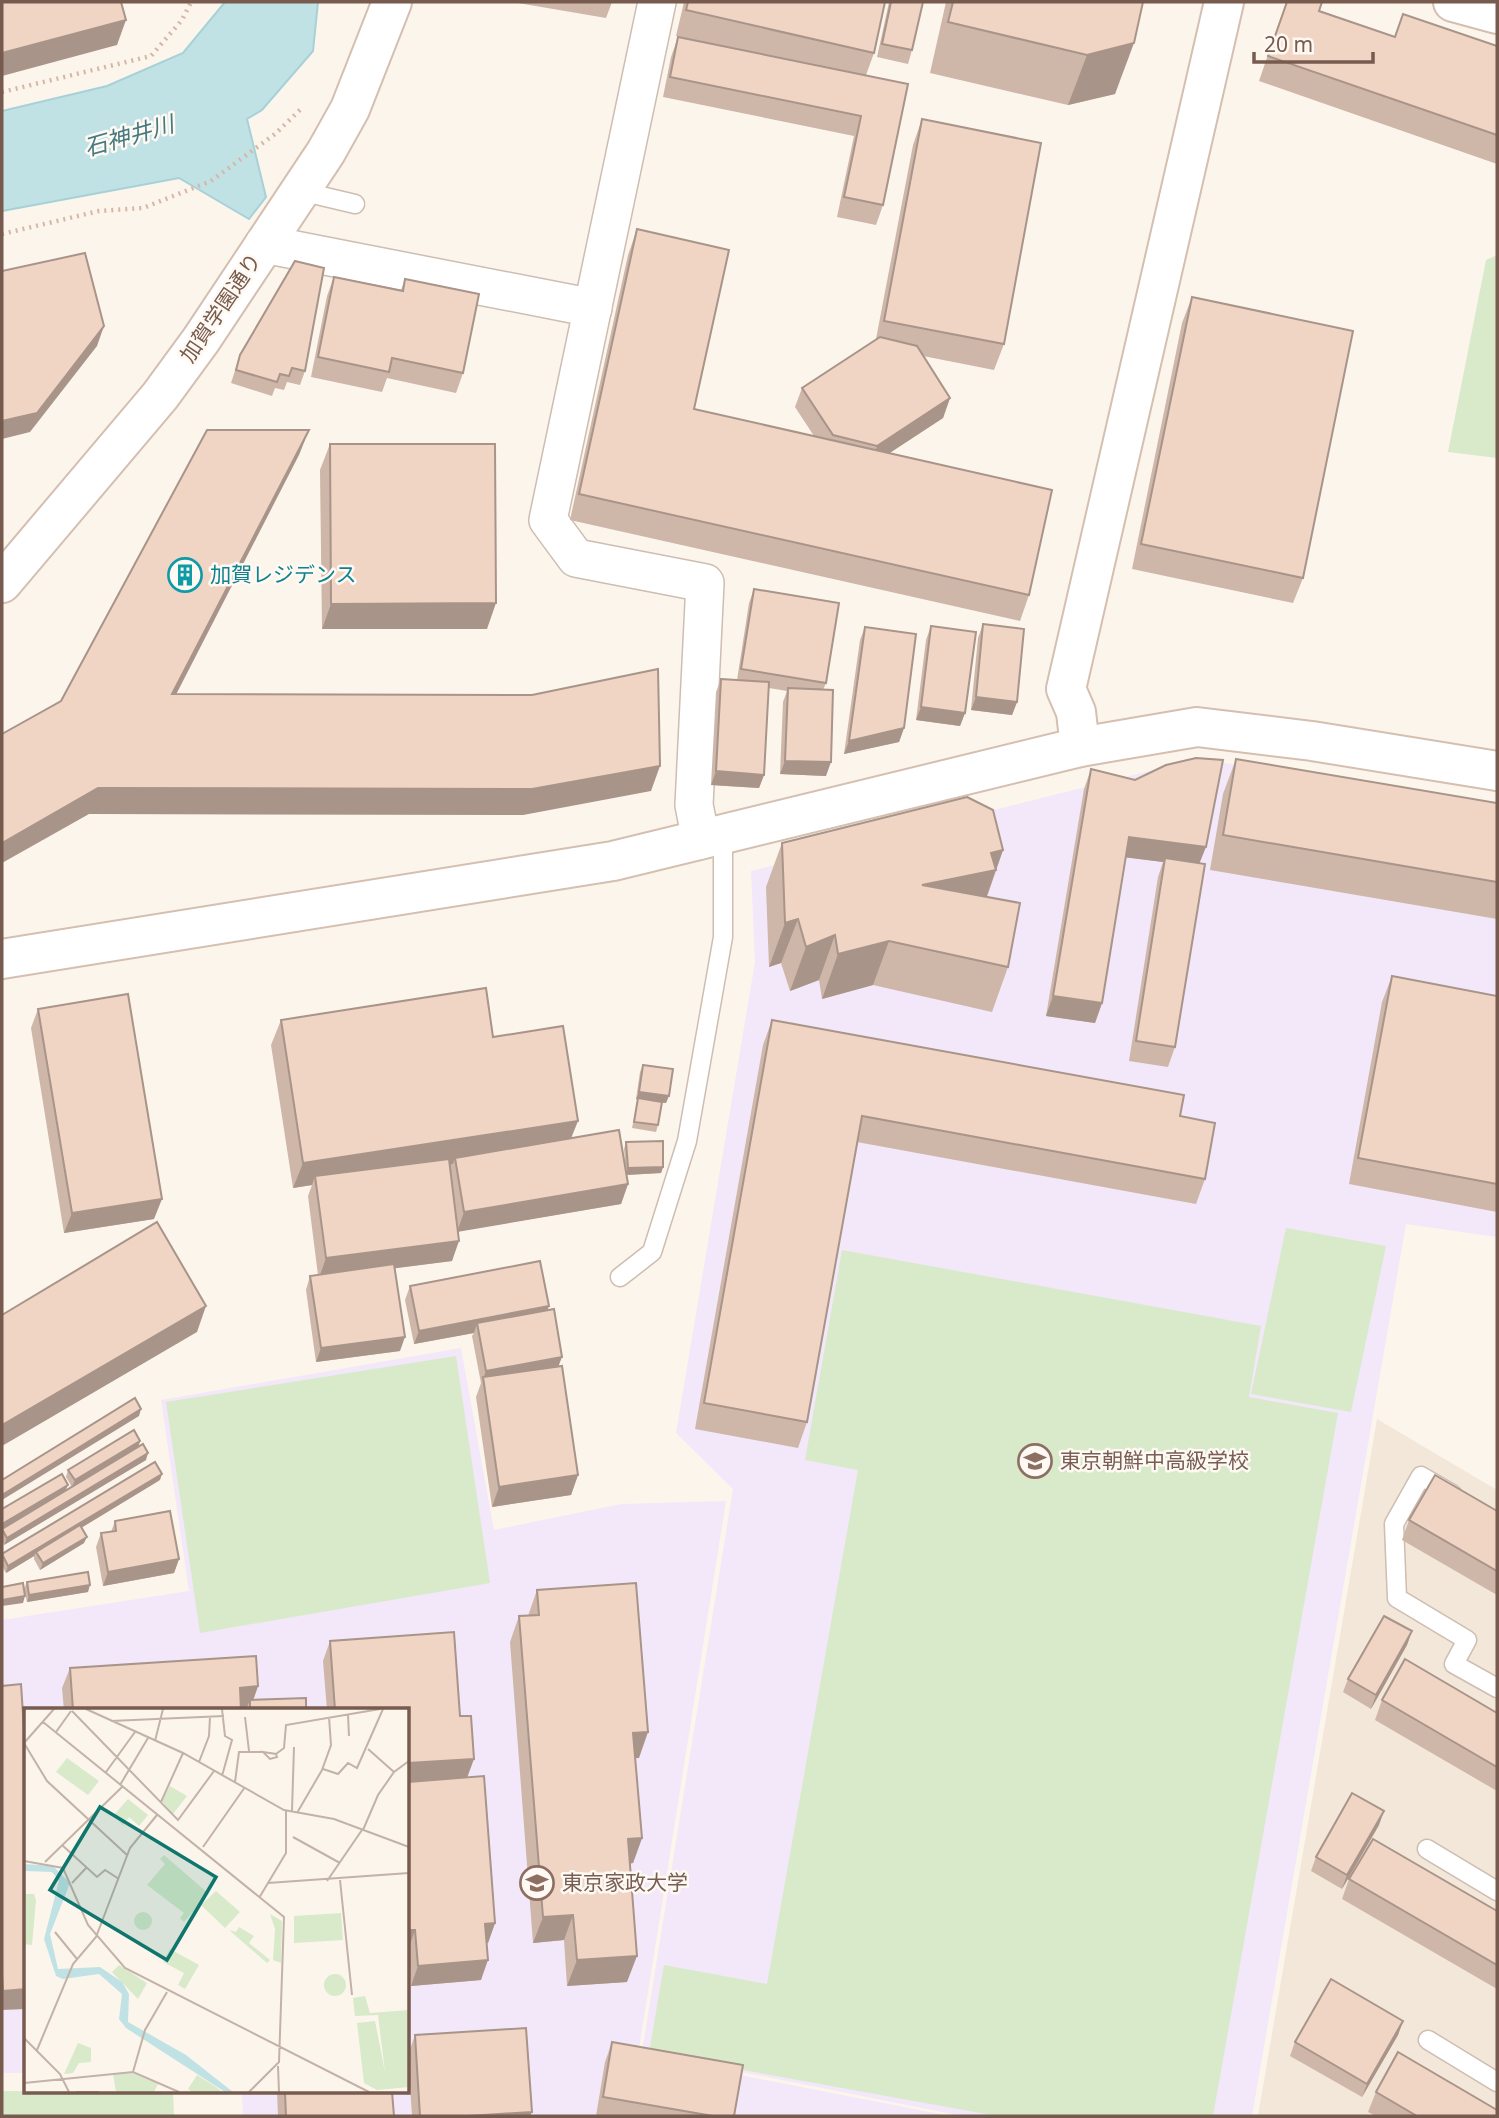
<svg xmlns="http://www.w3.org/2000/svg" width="1499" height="2118" font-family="'Noto Sans','Noto Sans JP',sans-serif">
<rect width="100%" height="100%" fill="#fcf5ec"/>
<polygon fill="#f3e7da" points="1377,1419 1497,1490 1497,2116 1258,2116"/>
<g fill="#f2e8f9">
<polygon points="1197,759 1497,804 1497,1237 1406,1224 1252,2116 962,2116 642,2052 733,1489 676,1433 755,962 751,871"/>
<polygon points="461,1348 494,1530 621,1504 726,1501 638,2055 950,2116 243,2116 242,2092 408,2092 408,1710 26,1710 26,2073 2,2073 2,1620 189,1591 161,1400"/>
</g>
<g fill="#d8eaca">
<polygon points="1497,255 1497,458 1448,452 1486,260"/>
<polygon points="1286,1228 1386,1246 1351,1412 1251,1394"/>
<polygon points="842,1250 1261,1326 1249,1397 1338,1413 1213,2116 997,2116 649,2053 664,1965 767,1984 858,1470 805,1460"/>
<polygon points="456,1356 490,1583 200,1633 166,1402"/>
<polygon points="2,2091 173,2092 174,2116 2,2116"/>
</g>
<polygon fill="#c0e2e5" stroke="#a7d1d7" stroke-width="2" points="225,2 318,2 313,51 262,110 247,119 266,197 249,219 179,178 2,211 2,111 107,86 183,53"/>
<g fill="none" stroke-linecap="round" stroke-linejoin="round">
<g stroke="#cebdb1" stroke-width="21">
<g id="lane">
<polyline points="300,191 355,204"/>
<polyline points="620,1277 652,1252 687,1141 723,937 723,834"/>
<polyline points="1452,1494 1421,1476 1394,1524 1397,1598 1467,1640 1454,1664 1497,1688"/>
<polyline points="1427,1849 1497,1891"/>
<polyline points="1428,2040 1497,2082"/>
</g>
</g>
<g stroke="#cebdb1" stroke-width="40">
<g id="street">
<polyline points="657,2 548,520 576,558 705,583 694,805 701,840"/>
<polyline points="264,244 593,308"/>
</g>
</g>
<g stroke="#d4bfb1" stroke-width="42">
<g id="secondary">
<polyline points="1453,2 1497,14"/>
<polyline points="2,583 160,396 201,340 326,152 350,109 392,2"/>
<polyline points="1080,747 1076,712 1066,689 1224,2"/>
<polyline points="2,959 613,861 1080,747 1197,727 1312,741 1497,771"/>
</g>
</g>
<g stroke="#d6b7a7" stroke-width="4.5" stroke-dasharray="2 5" stroke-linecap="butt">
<polyline points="2,92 151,56 182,20 191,2"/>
<polyline points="2,234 99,211 143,208 211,181 275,134 303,107"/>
</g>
<use href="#lane" stroke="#fff" stroke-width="18"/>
<use href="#street" stroke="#fff" stroke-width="37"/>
<use href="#secondary" stroke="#fff" stroke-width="38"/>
</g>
<g fill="#ceb6a9">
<polygon points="512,2 612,2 606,18"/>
<polygon points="684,2 885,2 874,53 866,75 883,205 876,225 837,217 854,136 663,97 671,57 678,37 726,47 676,36"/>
<polygon points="889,2 923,2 912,50 908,64 877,57"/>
<polygon points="946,2 1143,2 1115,94 1068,105 930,73"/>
<polygon points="1286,2 1322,2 1319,11 1394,37 1403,14 1497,46 1497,164 1259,81"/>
<polygon points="922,119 1004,344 994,370 923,356 950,398 943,418 889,453 1029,595 1020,621 570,520 628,255 637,229 694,409 814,436 795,407 802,388 876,339 913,145"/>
<polygon points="334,277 401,290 405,279 463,373 456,393 387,378 382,392 311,377 327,296"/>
<polygon points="1192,297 1303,578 1293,603 1132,569 1182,323"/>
<polygon points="240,355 305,371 300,385 287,382 284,390 275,388 272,396 231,383"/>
<polygon points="330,444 487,629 322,629 320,470"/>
<polygon points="754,589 826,683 823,690 826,776 780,774 783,702 787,691 769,688 764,775 759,788 711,785 716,692 721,679 737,680 749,603"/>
<polygon points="983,624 1017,702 1012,715 971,710 978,638"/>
<polygon points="931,626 965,713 960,726 916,720 926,640"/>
<polygon points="865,627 904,728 899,742 844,754 860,640"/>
<polygon points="1236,759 1497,803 1497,919 1210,870 1223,794"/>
<polygon points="1091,769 1200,863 1175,1047 1168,1067 1129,1061 1158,877 1163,862 1126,857 1102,1003 1095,1023 1046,1016 1084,789"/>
<polygon points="782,843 1003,850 987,897 1008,967 992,1012 873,985 822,999 819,980 790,991 781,963 769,967 766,887"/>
<polygon points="1392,976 1497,996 1497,1212 1349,1184 1382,1002"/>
<polygon points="38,1009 154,1219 64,1233 31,1028"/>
<polygon points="281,1020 493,1037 571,1139 625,1161 624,1149 626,1142 663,1167 661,1173 627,1175 628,1184 621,1204 458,1231 452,1261 395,1268 400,1351 316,1362 306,1290 310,1276 318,1275 308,1196 312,1185 293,1188 271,1045"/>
<polygon points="772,1020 1180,1116 1205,1179 1196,1204 857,1142 807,1422 798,1448 695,1429 763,1045"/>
<polygon points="643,1065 666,1103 662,1103 658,1125 656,1132 632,1128 638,1099 636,1099 640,1072"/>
<polygon points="410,1286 549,1306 547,1310 559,1366 578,1475 571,1495 492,1507 476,1397 481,1383 472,1336 474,1333 414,1344 405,1300"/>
<polygon points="140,1441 138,1447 146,1460 4,1545 2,1541 2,1509 66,1490 72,1487 66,1477 68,1470"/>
<polygon points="160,1480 81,1528 84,1543 40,1570 34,1559 34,1556 6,1573 2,1566 2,1554"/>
<polygon points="1497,1511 1497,1595 1402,1540 1409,1520"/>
<polygon points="115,1521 179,1559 174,1573 103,1586 96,1547 101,1533 111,1532"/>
<polygon points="27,1582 88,1592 27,1602 24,1589"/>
<polygon points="537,1590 639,1758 635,1758 642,1838 633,1863 630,1864 627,1982 567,1986 564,1940 533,1943 510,1642 519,1616 528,1616"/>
<polygon points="1412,1631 1407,1645 1371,1709 1343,1692 1348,1679"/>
<polygon points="330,1641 460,1716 467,1777 495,1923 488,1943 487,1943 481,1980 411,1986 408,1950 408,1710 327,1710 323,1661"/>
<polygon points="70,1668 258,1686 250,1710 246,1710 247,1707 241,1707 241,1710 64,1710 62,1688"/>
<polygon points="1382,1700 1497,1713 1497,1791 1375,1720"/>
<polygon points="1379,1825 1342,1889 1311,1871 1316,1857"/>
<polygon points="1349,1879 1497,1911 1497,1989 1342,1899"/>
<polygon points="1403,2021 1398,2035 1362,2097 1290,2056 1295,2042"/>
<polygon points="415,2035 530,2116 412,2116 408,2055"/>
<polygon points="612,2042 734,2116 596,2116 605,2062"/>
<polygon points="277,2092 392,2092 394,2116 278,2116"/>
<polygon points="1376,2092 1497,2116 1376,2116 1368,2112"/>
</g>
<g fill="#a89489">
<polygon points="126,20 117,45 2,76 2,53"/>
<polygon points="1134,43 1115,94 1068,105 1087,55"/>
<polygon points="104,326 97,346 30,432 2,439 2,421"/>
<polygon points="950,398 943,418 870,466 877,446"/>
<polygon points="309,430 299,455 163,720 172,694"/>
<polygon points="496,603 487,629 322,629 331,604"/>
<polygon points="976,697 1017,702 1012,715 971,710"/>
<polygon points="921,707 965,713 960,726 916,720"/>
<polygon points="904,728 899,742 844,754 849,741"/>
<polygon points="785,761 831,762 826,776 780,774"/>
<polygon points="660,766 651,791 523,815 89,814 2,863 2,843 98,788"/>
<polygon points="716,771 764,775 759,788 711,785"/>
<polygon points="1129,837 1206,847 1198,867 1165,858 1163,862 1122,857"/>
<polygon points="1003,850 980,915 922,885 991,853"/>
<polygon points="798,919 781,963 769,967 785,923"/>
<polygon points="835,935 819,980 790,991 806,947"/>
<polygon points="889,941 873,985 822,999 838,954"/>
<polygon points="1053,996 1102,1003 1095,1023 1046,1016"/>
<polygon points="639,1092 669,1096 666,1103 636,1099"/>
<polygon points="578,1121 568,1146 455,1158 453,1164 316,1185 315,1176 312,1185 293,1188 303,1163"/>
<polygon points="663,1167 661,1173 625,1175 628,1168"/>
<polygon points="628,1184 621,1204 457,1232 464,1212"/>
<polygon points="162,1199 154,1219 64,1233 72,1213"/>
<polygon points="459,1241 452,1261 319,1278 326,1258"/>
<polygon points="206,1306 197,1332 2,1446 2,1425"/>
<polygon points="549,1306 544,1319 477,1323 474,1333 414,1344 419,1331"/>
<polygon points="405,1337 400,1351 316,1362 321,1348"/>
<polygon points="562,1357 557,1370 483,1379 486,1371"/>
<polygon points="141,1409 139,1416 2,1500 2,1495"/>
<polygon points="140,1441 138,1448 72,1487 75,1480"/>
<polygon points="148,1453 146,1460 4,1545 7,1538"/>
<polygon points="162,1474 160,1480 38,1554 36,1552 34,1556 6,1573 8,1566"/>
<polygon points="578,1475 571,1495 492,1507 499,1487"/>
<polygon points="68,1485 65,1492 2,1529 2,1524"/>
<polygon points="87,1537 84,1543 40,1570 43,1563"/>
<polygon points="179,1559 174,1573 103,1586 108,1572"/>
<polygon points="90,1585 88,1592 27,1602 29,1595"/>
<polygon points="25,1596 23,1603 2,1606 2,1600"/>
<polygon points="1412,1631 1407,1645 1371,1709 1376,1695"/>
<polygon points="258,1686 251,1706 250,1700 247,1707 233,1708 240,1688"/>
<polygon points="648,1732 639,1758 624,1759 633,1733"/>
<polygon points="474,1759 467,1778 408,1782 408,1763"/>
<polygon points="1384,1811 1379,1825 1342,1889 1347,1875"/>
<polygon points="642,1838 633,1863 618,1864 628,1839"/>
<polygon points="573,1915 564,1940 533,1943 543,1917"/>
<polygon points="495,1923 488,1943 478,1944 485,1924"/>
<polygon points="408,1930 415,1930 408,1950"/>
<polygon points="637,1956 627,1982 567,1986 577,1960"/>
<polygon points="488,1960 481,1980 411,1986 418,1966"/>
<polygon points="26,1989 26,2009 2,2010 2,1994 3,1991"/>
<polygon points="1403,2021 1398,2035 1362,2097 1367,2084"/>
<polygon points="532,2112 530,2116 468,2116"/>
</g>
<g fill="#f0d4c4" stroke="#a89489" stroke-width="2">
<polygon points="2,2 121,2 126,20 2,53"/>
<polygon points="688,2 885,2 874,53 686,10"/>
<polygon points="891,2 923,2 912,50 882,44"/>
<polygon points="953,2 1143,2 1134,43 1087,55 948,22"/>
<polygon points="1287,2 1322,2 1319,11 1395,37 1403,14 1497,46 1497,135 1268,56"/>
<polygon points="678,37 908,84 883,205 844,197 861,116 670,77"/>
<polygon points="922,119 1041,143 1004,344 884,321"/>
<polygon points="637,229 729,250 694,409 1052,490 1029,595 579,494"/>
<polygon points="85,253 104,326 37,413 2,421 2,271"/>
<polygon points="295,261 324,268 305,371 292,368 289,376 280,374 277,382 236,370 240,355"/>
<polygon points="334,277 403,291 405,279 479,294 463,373 392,358 389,372 318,357"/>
<polygon points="1192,297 1353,331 1303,578 1141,544"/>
<polygon points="880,337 917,346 950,398 877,446 833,435 802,388"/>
<polygon points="207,430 309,430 172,694 532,695 658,669 660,766 532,789 98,788 2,843 2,734 61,701"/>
<polygon points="330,444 495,444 496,603 331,604"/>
<polygon points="754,589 839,603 826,683 741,669"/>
<polygon points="983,624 1024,629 1017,702 976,697"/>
<polygon points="931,626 976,632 965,713 921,707"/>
<polygon points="865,627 916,634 904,728 849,741"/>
<polygon points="721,679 769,682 764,775 716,771"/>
<polygon points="788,688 833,690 831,762 785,761"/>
<polygon points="1196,758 1223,760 1206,847 1129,837 1102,1003 1053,996 1091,769 1135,780 1166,765"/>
<polygon points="1236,759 1497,803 1497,882 1223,835"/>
<polygon points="967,797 993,810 1003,850 991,853 996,870 922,885 1020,903 1008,967 889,941 838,954 835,935 806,947 798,919 785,923 782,843"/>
<polygon points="1165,858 1205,864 1175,1047 1136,1041"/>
<polygon points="1392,976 1497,996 1497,1184 1358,1158"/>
<polygon points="486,988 493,1037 563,1026 578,1121 303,1163 281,1020"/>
<polygon points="128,994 162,1199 72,1213 38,1009"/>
<polygon points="772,1020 1184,1095 1180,1116 1215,1123 1205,1179 862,1116 807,1422 704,1403"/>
<polygon points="643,1065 673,1069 669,1096 639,1092"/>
<polygon points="638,1098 662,1102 658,1125 634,1122"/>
<polygon points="619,1130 628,1184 464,1212 455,1158"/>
<polygon points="663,1141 663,1167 628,1168 626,1142"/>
<polygon points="449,1159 459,1241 326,1258 315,1176"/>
<polygon points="157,1222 206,1306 2,1425 2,1315"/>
<polygon points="540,1261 549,1306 419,1331 410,1286"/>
<polygon points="394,1264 405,1337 321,1348 310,1276"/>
<polygon points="554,1309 562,1357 486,1371 477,1323"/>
<polygon points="562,1366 578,1475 499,1487 483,1377"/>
<polygon points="135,1398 141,1409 2,1495 2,1480"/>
<polygon points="134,1430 140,1441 75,1480 68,1470"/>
<polygon points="143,1444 148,1453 7,1538 2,1529"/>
<polygon points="155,1462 162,1474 8,1566 2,1554"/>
<polygon points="62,1474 68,1485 2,1524 2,1509"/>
<polygon points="1435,1475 1497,1511 1497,1571 1409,1520"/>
<polygon points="170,1511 179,1559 108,1572 101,1533 116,1531 115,1521"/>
<polygon points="80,1525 87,1537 43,1563 36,1552"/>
<polygon points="88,1572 90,1585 29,1595 27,1582"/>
<polygon points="23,1583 25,1596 2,1600 2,1587"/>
<polygon points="636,1583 648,1732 633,1733 642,1838 628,1839 637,1956 577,1960 573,1915 543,1917 519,1616 539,1615 537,1590"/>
<polygon points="1384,1616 1412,1631 1376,1695 1348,1679"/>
<polygon points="454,1632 460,1716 471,1716 474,1759 408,1763 408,1710 335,1710 330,1641"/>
<polygon points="256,1656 258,1686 240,1688 241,1710 73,1710 70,1668"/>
<polygon points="1405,1659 1497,1713 1497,1767 1382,1700"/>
<polygon points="21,1684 26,1760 26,1989 3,1991 2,1975 2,1686"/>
<polygon points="306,1698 306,1710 250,1710 250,1700"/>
<polygon points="484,1776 495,1923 485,1924 488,1960 418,1966 415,1930 408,1930 408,1782"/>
<polygon points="1352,1793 1384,1811 1347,1875 1316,1857"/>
<polygon points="1373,1839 1497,1911 1497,1965 1349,1879"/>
<polygon points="1331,1979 1403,2021 1367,2084 1295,2042"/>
<polygon points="526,2028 532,2112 468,2116 420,2116 415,2035"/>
<polygon points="612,2042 743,2065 734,2116 713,2116 603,2097"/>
<polygon points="1398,2052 1497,2110 1497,2116 1417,2116 1376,2092"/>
<polygon points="285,2092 392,2092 394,2116 286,2116"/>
</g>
<defs>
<g id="building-ring" transform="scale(1.75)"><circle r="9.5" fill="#fef9f2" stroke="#0f9aa8" stroke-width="1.5"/><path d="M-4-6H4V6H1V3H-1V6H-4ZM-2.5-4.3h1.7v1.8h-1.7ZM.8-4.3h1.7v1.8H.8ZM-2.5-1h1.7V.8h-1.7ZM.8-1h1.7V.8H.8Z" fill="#0f9aa8"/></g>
<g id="school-ring" transform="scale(1.75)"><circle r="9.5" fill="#fef9f2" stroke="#8d6e63" stroke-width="1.5"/><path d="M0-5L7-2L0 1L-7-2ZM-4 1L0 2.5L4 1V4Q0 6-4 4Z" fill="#8d6e63"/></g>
<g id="university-ring" transform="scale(1.75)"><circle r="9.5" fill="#fef9f2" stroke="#8d6e63" stroke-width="1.5"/><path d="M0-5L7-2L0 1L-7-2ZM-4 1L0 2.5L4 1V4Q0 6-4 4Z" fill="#8d6e63"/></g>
</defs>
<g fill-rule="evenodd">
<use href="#building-ring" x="185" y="575"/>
<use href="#school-ring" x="1035" y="1461"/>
<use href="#university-ring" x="537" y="1883"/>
</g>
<g text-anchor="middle" stroke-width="5" stroke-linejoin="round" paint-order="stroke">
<g font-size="21" fill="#775b4f" stroke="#fef9f2">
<text transform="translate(221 308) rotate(-56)" y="7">加賀学園通り</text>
</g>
<g font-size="21" fill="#0d838f" stroke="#fef9f2" text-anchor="start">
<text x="210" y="582">加賀レジデンス</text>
</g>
<g font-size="21" fill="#785e54" stroke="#fef9f2" text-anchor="start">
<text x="1060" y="1468">東京朝鮮中高級学校</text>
<text x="562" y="1890">東京家政大学</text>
</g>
<g font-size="23" font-style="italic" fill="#467a82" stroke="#fef9f2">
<text transform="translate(129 136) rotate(-16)" y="8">石神井川</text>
</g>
</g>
<g transform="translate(24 1708)">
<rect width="385" height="385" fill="#fcf5ec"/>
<path d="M43 50 75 73 64 87 32 64ZM146 78 163 88 149 106 138 93ZM104 91 124 107 115 118 105 109 99 117 89 108ZM140 147 185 186 160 214 156 210 160 205 123 177 141 156 136 151ZM192 183 216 204 201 220 177 197ZM0 186H10L12 192 8 237 0 236ZM110 213a9 9 0 1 1 18 0a9 9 0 1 1-18 0ZM317 205 319 232 270 235V208ZM246 206 258 213 257 255 249 252 251 221ZM215 219 230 228 225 235 246 252 243 255 205 222 212 224ZM146 241 175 257 161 281 154 277 160 265 139 254ZM95 257 123 275 114 291 88 264ZM300 277a11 11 0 1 1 22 0a11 11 0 1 1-22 0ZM341 288 346 305 385 302V379L353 382 340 375 333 315 351 313 361 364 354 307 331 308 329 290ZM54 335 67 340V354L55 355 49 365 40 366ZM108 365 134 376 130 384H92L89 366ZM173 367 192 379 198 384H168L164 381Z" fill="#d8eaca"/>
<path d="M0 156 29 158 46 175 26 226 34 261 76 259 98 274 105 286 104 314 162 347 209 384H201L102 320 95 311 98 286 75 266 39 271 32 268 20 231 35 173 28 164 0 163Z" fill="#c0e2e5"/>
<path fill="none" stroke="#c3b2a8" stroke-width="2" d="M62 1 159 45 260 102 310 111 385 139M198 1 201 28 208 32 198 68M48 3 154 112 190 63M324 7 325 28M221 9 225 43M87 13 200 8M19 14 260 209 255 354 225 384M32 24 47 3M131 33 139 1M0 35 23 73 103 147M0 35 30 1M344 41 370 64M239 44 252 46 253 49 246 51ZM252 46 260 40 262 17 356 1M175 54 185 28 186 9M299 61 314 66 324 55 333 60 359 1M82 64 111 24M211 74 215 44H239M96 77 124 30M137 94 159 45M268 103 270 39M273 105 298 62 307 37 305 9M339 122 354 87 370 64 385 53M269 129 316 155M38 137 73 169 81 162 95 171M179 139 221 79M0 153 39 160 64 217 101 260 345 384M21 154 98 79M316 172 328 287M303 173 338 122M48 175 63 159M244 175 385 165M235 190 262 145V103M31 224 53 251M0 330 36 366 45 384M13 342 49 256 72 229 106 140 133 107M254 358 255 384M109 364 121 322 143 284M0 375 109 364 155 384M52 384H75"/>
<path fill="#0f766e" fill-opacity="0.15" stroke="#0f766e" stroke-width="3.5" d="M76 99 192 169 143 252 26 182Z"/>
<rect width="385" height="385" fill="none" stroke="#775b4f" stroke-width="3.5"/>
</g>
<rect width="1499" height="2118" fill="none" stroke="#775b4f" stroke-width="7"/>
<path d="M1254 52v10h119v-10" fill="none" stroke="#775b4f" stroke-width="3.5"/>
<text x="1264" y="52" font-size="21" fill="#775b4f" stroke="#fef9f2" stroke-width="5" paint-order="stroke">20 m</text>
</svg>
